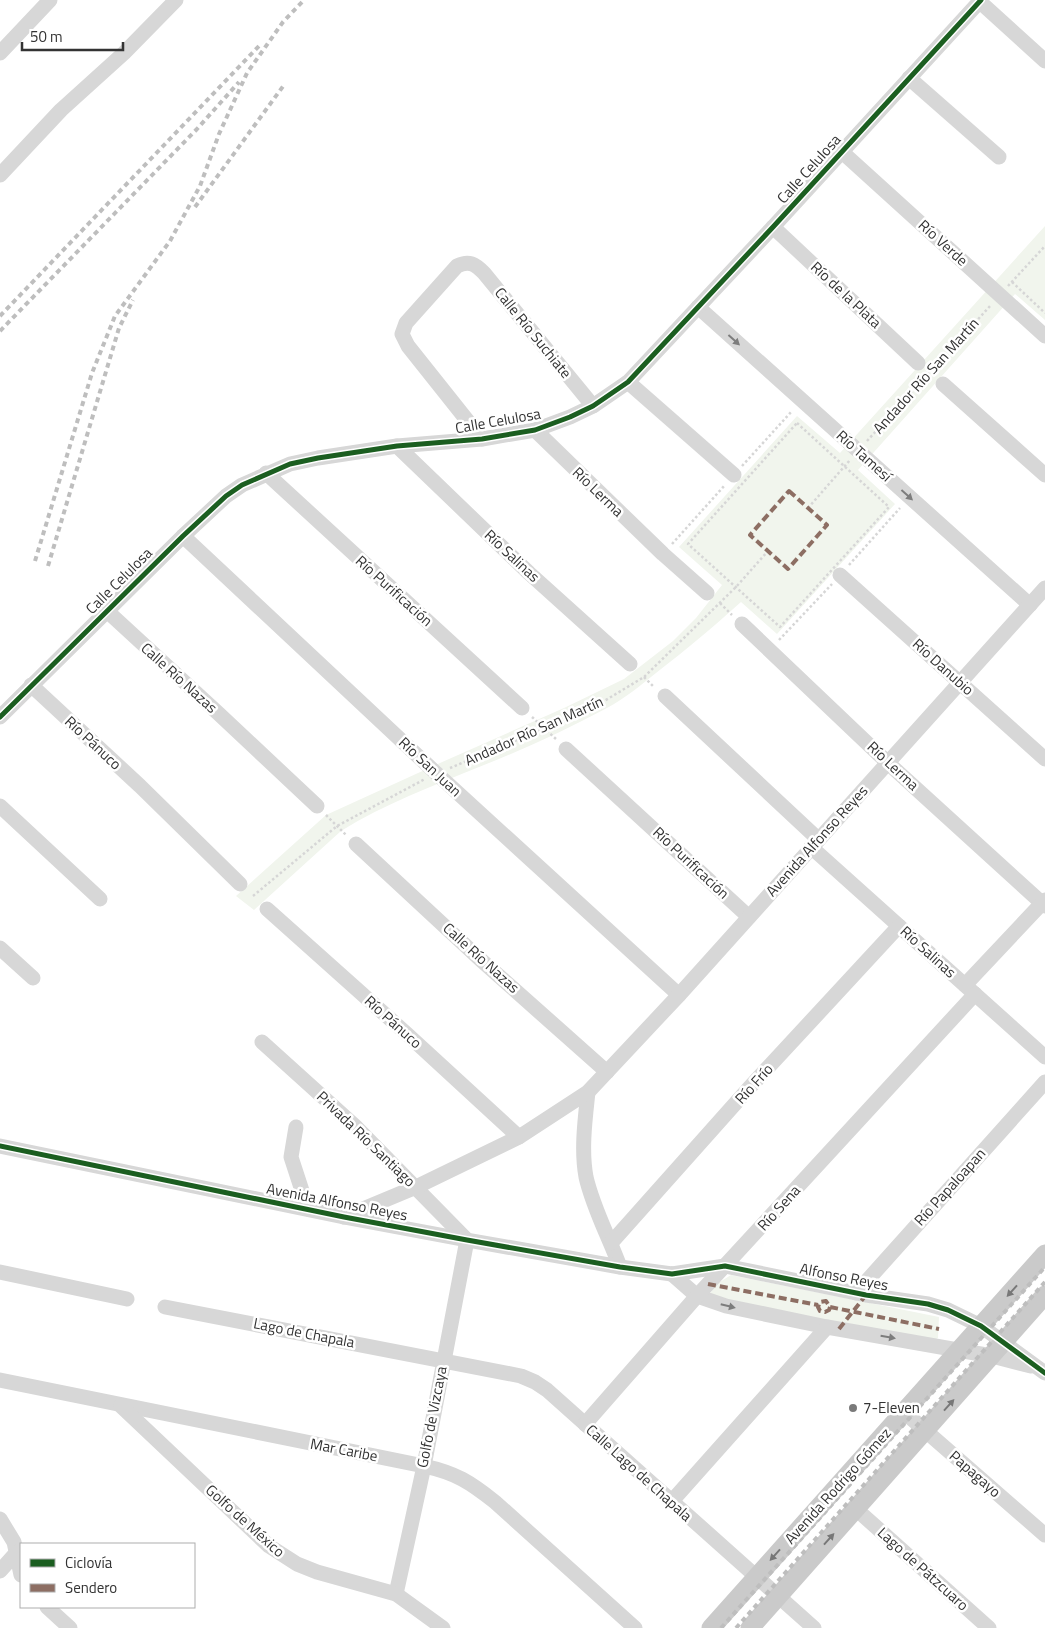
<svg xmlns="http://www.w3.org/2000/svg" width="1045" height="1628" font-family="'Titillium Web',sans-serif">
<rect width="100%" height="100%" fill="#fff"/>
<g fill="#f1f5ed">
<path d="M1045 226V320L1015 294 858 470 895 504 777 634 741 602C713 627 686 650 656 673 640 686 625 698 607 708 566 730 522 750 479 767 433 786 384 804 341 831L254 910 236 896 326 815 440 763 564 708 624 679 673 641 696 618 722 585 679 547 797 416 840 453Z"/>
<polygon points="731,1275 939,1317 938,1338 930,1343 709,1296 715,1285"/>
</g>
<g fill="none" stroke-linecap="round" stroke-linejoin="round">
<g stroke="#d6d6d6" stroke-width="2.5" stroke-dasharray="2.5 2.5" stroke-linecap="butt">
<polyline points="1012,282 1045,313"/>
<polyline points="1008,286 1045,246"/>
<polygon points="797,423 889,507 780,627 688,544"/>
<polyline points="867,441 991,305"/>
<polyline points="742,466 792,411"/>
<polyline points="808,508 850,460"/>
<polyline points="672,544 725,485"/>
<polyline points="849,565 900,508"/>
<polyline points="720,603 732,615"/>
<polyline points="779,640 832,584"/>
<polyline points="644,677 654,687"/>
<polyline points="532,717 556,739"/>
<polyline points="450,768 591,709 644,677 736,587 768,551"/>
<polyline points="326,815 347,836"/>
<polyline points="253,896 337,826 425,779"/>
</g>
<g stroke="#d7d7d7" stroke-width="15">
<polyline points="979,1 1045,61"/>
<polyline points="0,53 50,0"/>
<polyline points="909,78 999,157"/>
<polyline points="841,151 1045,336"/>
<polyline points="0,175 61,110 124,53 176,0"/>
<polyline points="773,227 918,363"/>
<polyline points="698,307 1030,605"/>
<polyline points="628,382 734,475"/>
<polyline points="943,384 1045,475"/>
<polyline points="535,430 663,554 707,593"/>
<path d="M482 439 408 346 402 334 406 323 457 266C469 260 475 264 484 273L593 406"/>
<polyline points="397,446 529,573 630,664"/>
<polyline points="266,473 522,708"/>
<polyline points="183,536 436,773 679,995"/>
<polyline points="840,575 1045,759"/>
<polyline points="107,611 219,714 317,806"/>
<polyline points="742,624 888,763 1045,906"/>
<polyline points="31,685 140,786 240,884"/>
<polyline points="665,696 818,839"/>
<polyline points="0,717 183,536 226,496 242,485 290,464 318,458 397,446 482,439 535,430 570,417 593,406 628,382 773,227 981,0"/>
<polyline points="566,749 749,917"/>
<polyline points="0,806 100,899"/>
<polyline points="356,844 481,960 607,1072"/>
<polyline points="811,847 1045,1057"/>
<polyline points="267,909 408,1035 519,1137"/>
<polyline points="0,948 33,978"/>
<polyline points="965,985 1045,900"/>
<polyline points="262,1042 355,1126 467,1240 424,1466 396,1594"/>
<path d="M588 1092C585 1120 581 1150 586 1177 593 1208 609 1237 620 1267"/>
<polyline points="296,1127 291,1157 308,1209"/>
<polyline points="0,1146 344,1217 467,1240 620,1267 672,1274 725,1266 866,1295 928,1304 948,1310 981,1326 1045,1373"/>
<polyline points="344,1217 416,1187 519,1137 588,1092 679,995 1045,588"/>
<polyline points="611,1243 750,1087 899,926"/>
<polyline points="0,1272 127,1299"/>
<polyline points="672,1274 697,1296 726,1306 827,1327 992,1356 1031,1366"/>
<polyline points="856,1293 1045,1082"/>
<polyline points="165,1307 521,1376 535,1382 547,1390 814,1628"/>
<path d="M0 1380 424 1466C456 1473 470 1482 495 1502L635 1628"/>
<polyline points="121,1406 269,1546 297,1564 317,1572 396,1594 443,1628"/>
<polyline points="904,1412 1045,1535"/>
<polyline points="585,1424 697,1296 975,994"/>
<polyline points="672,1501 827,1327"/>
<polyline points="856,1509 989,1628"/>
<polyline points="0,1519 14,1542 21,1575"/>
<polyline points="0,1571 17,1552"/>
<polyline points="47,1607 70,1628"/>
</g>
<g stroke="#cacaca" stroke-width="19">
<polyline points="711,1628 1045,1254"/>
<polyline points="750,1628 1045,1295"/>
</g>
<g stroke="#bebebe" stroke-width="4" stroke-dasharray="5 4" stroke-linecap="butt">
<polyline points="195,207 284,85"/>
<polyline points="0,316 260,45"/>
<polyline points="0,331 197,129 239,82"/>
<polyline points="35,561 92,373 115,316 170,241 200,186 219,134 247,73 283,22 304,0"/>
<polyline points="48,566 119,328 133,300"/>
<polyline points="721,1628 1045,1267"/>
<polyline points="736,1628 1045,1282"/>
</g>
<g stroke="#8d6e63" stroke-width="4" stroke-dasharray="8 4" stroke-linecap="butt">
<polygon points="789,491 827,525 788,569 750,535"/>
<polyline points="708,1284 818,1305"/>
<polyline points="830,1307 829,1310 825,1312 820,1311 818,1307 820,1302 826,1301 830,1307 939,1329"/>
<polyline points="839,1329 866,1295"/>
</g>
<g stroke="#fff" stroke-width="8">
<g id="cycleway">
<polyline points="0,717 183,536 226,496 242,485 290,464 318,458 397,446 482,439 535,430 570,417 593,406 628,382 773,227 981,0"/>
<polyline points="0,1146 344,1217 467,1240 620,1267 672,1274 725,1266 866,1295 928,1304 948,1310 981,1326 1045,1373"/>
</g>
</g>
<use href="#cycleway" stroke="#1b5e20" stroke-width="5"/>
</g>
<defs><path id="oneway-solid" d="M-6-.8H1V-3.2L6.5 0L1 3.2V.8H-6Z" transform="scale(1.25)"/></defs>
<g fill="#7d7d7d">
<use href="#oneway-solid" transform="translate(734 340) rotate(42)"/>
<use href="#oneway-solid" transform="translate(907 495) rotate(42)"/>
<use href="#oneway-solid" transform="translate(728 1306) rotate(14)"/>
<use href="#oneway-solid" transform="translate(888 1337) rotate(10)"/>
</g>
<g fill="#777">
<use href="#oneway-solid" transform="translate(1012 1291) rotate(132)"/>
<use href="#oneway-solid" transform="translate(949 1405) rotate(-48)"/>
<use href="#oneway-solid" transform="translate(829 1539) rotate(-48)"/>
<use href="#oneway-solid" transform="translate(775 1555) rotate(132)"/>
</g>
<circle fill="#7a7a7a" stroke="#fff" stroke-width="2" cx="853" cy="1408" r="5"/>
<g text-anchor="middle" stroke-width="5" stroke-linejoin="round" paint-order="stroke">
<g font-size="15" fill="#333" stroke="#fff">
<text transform="translate(809 169) rotate(-48)" y="5">Calle Celulosa</text>
<text transform="translate(943 243) rotate(42)" y="5">Río Verde</text>
<text transform="translate(846 295) rotate(43)" y="5">Río de la Plata</text>
<text transform="translate(533 333) rotate(51)" y="5">Calle Río Suchiate</text>
<text transform="translate(926 376) rotate(-48)" y="5">Andador Río San Martín</text>
<text transform="translate(498 421) rotate(-10)" y="5">Calle Celulosa</text>
<text transform="translate(864 456) rotate(42)" y="5">Río Tamesí</text>
<text transform="translate(598 492) rotate(44)" y="5">Río Lerma</text>
<text transform="translate(512 556) rotate(43)" y="5">Río Salinas</text>
<text transform="translate(119 581) rotate(-45)" y="5">Calle Celulosa</text>
<text transform="translate(394 591) rotate(42)" y="5">Río Purificación</text>
<text transform="translate(943 667) rotate(42)" y="5">Río Danubio</text>
<text transform="translate(179 678) rotate(42)" y="5">Calle Río Nazas</text>
<text transform="translate(534 731) rotate(-24)" y="5">Andador Río San Martín</text>
<text transform="translate(93 743) rotate(43)" y="5">Río Pánuco</text>
<text transform="translate(893 766) rotate(43)" y="5">Río Lerma</text>
<text transform="translate(430 767) rotate(43)" y="5">Río San Juan</text>
<text transform="translate(817 841) rotate(-48)" y="5">Avenida Alfonso Reyes</text>
<text transform="translate(691 863) rotate(43)" y="5">Río Purificación</text>
<text transform="translate(928 952) rotate(42)" y="5">Río Salinas</text>
<text transform="translate(481 958) rotate(42)" y="5">Calle Río Nazas</text>
<text transform="translate(393 1022) rotate(42)" y="5">Río Pánuco</text>
<text transform="translate(754 1084) rotate(-48)" y="5">Río Frío</text>
<text transform="translate(366 1139) rotate(44)" y="5">Privada Río Santiago</text>
<text transform="translate(950 1187) rotate(-48)" y="5">Río Papaloapan</text>
<text transform="translate(337 1202) rotate(11)" y="5">Avenida Alfonso Reyes</text>
<text transform="translate(779 1208) rotate(-48)" y="5">Río Sena</text>
<text transform="translate(844 1277) rotate(11)" y="5">Alfonso Reyes</text>
<text transform="translate(304 1333) rotate(11)" y="5">Lago de Chapala</text>
<text transform="translate(432 1417) rotate(-79)" y="5">Golfo de Vizcaya</text>
<text transform="translate(344 1450) rotate(11)" y="5">Mar Caribe</text>
<text transform="translate(639 1473) rotate(42)" y="5">Calle Lago de Chapala</text>
<text transform="translate(975 1474) rotate(41)" y="5">Papagayo</text>
<text transform="translate(838 1486) rotate(-48)" y="5">Avenida Rodrigo Gómez</text>
<text transform="translate(245 1521) rotate(42)" y="5">Golfo de México</text>
<text transform="translate(923 1569) rotate(42)" y="5">Lago de Pátzcuaro</text>
</g>
<g font-size="15" fill="#333" stroke="#fff" text-anchor="start">
<text x="863" y="1413">7-Eleven</text>
</g>
</g>
<rect x="20" y="1543" width="175" height="65" fill="#ffffff" stroke="#adadad"/>
<rect x="30" y="1559" width="25" height="8" fill="#1b5e20" stroke="#adadad"/>
<text x="65" y="1568" font-size="15" fill="#333333">Ciclovía</text>
<rect x="30" y="1584" width="25" height="8" fill="#8d6e63" stroke="#adadad"/>
<text x="65" y="1593" font-size="15" fill="#333333">Sendero</text>
<path d="M22 42v8h101v-8" fill="none" stroke="#333333" stroke-width="2.5"/>
<text x="30" y="42" font-size="15" fill="#333333" stroke="#ffffff" stroke-width="4" paint-order="stroke">50 m</text>
</svg>
